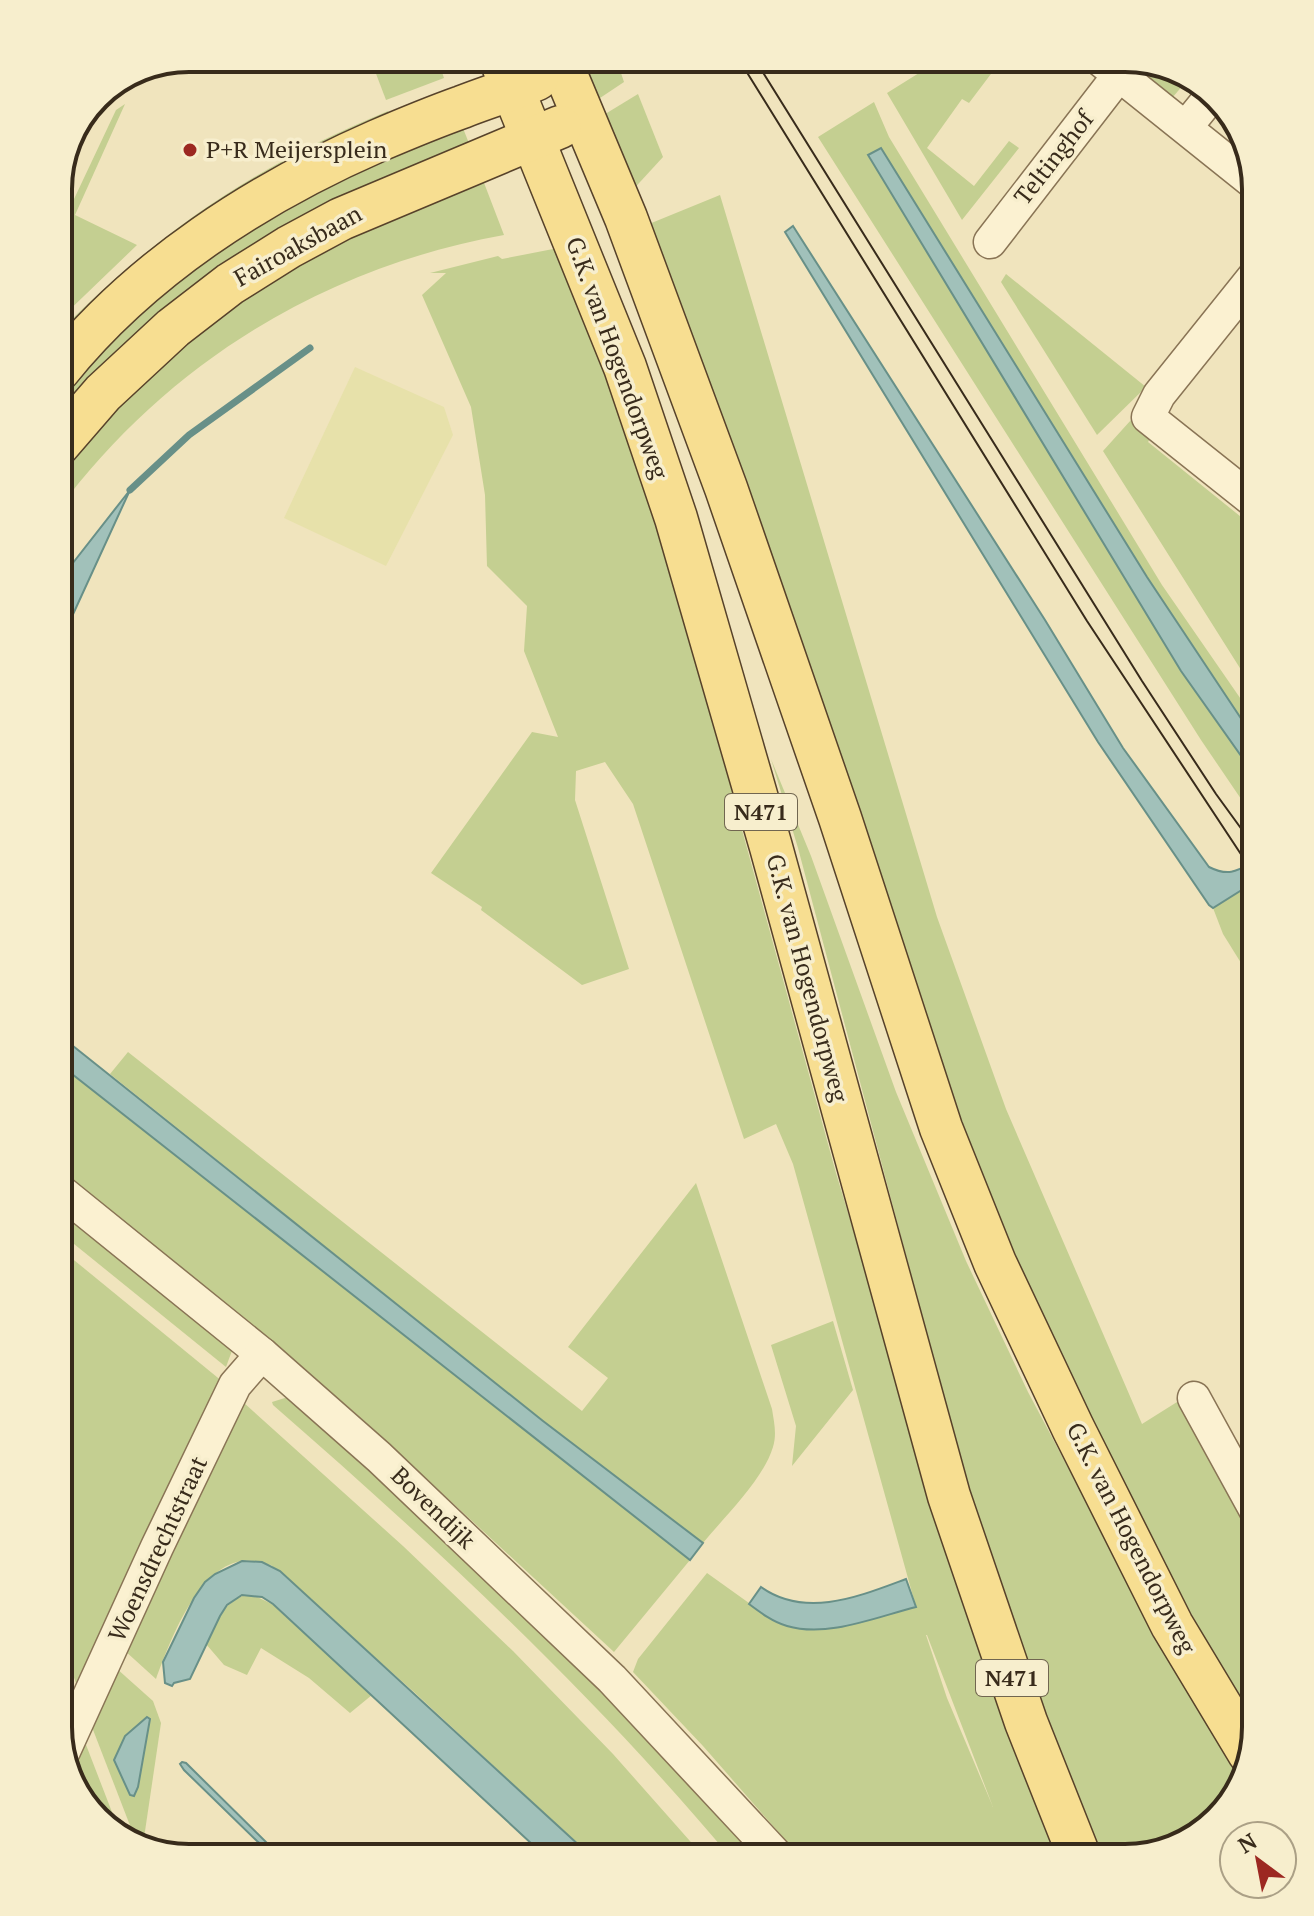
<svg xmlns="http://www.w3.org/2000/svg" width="1314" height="1916" font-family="'PT Serif',serif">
<rect width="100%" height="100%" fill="#f0e4bd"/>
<polygon fill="#e7e1aa" points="355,367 444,407 453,435 386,566 284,518"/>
<g fill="#c4cf91" fill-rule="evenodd">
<polygon points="370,58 437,58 444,78 386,100"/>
<polygon points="597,58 616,58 624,82 591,104 577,70"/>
<polygon points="943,58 1003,58 969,103 962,99 927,148 974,186 1009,141 1019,148 962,220 887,93"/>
<path d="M1125 58C1147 58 1167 70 1184 84L1172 98Z"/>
<polygon points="638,94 663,157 629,194 597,119"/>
<polygon points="874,102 889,137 1162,585 1256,721 1256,741 1147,577 881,149 868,155 1181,671 1256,777 1256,821 1201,740 818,137"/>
<polygon points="125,104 75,215 137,245 58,321 58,233 116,110"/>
<path d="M388 111 390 117 58 357V333C159 231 255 166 388 111Z"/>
<polygon points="459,118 472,151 385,186 58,429 58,384 203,248"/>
<path d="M481 175 504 235C325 267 167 363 58 510V468L90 428 143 373 272 273Z"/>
<polygon points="720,195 937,917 1006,1109 1142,1424 1185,1397 1256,1541 1256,1726 1221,1668 1146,1531 994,1219 649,224"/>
<path d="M553 249 568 259 667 534 740 789 733 797 836 1173 964 1598 1065 1858H1013L1010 1851 1001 1858H801L703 1746 633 1672 638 1659 707 1573 770 1618 916 1607 793 1164 776 1124 744 1139 633 804 605 762 576 771 575 800 629 969 582 985 481 910 482 907 431 873 532 732 558 737 524 651 527 606 487 566 485 495 471 407 422 295 446 273H430L498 256 502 259ZM926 1635H927L993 1807 947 1698Z"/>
<polygon points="1006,274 1146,387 1097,435 1001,282"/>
<polygon points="1131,420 1152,436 1148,442 1256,529 1256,676 1250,684 1103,451"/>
<polygon points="771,759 811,856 896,1092 966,1261 1028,1392 1123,1571 1242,1778 1238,1793 1190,1841 1125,1858 1102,1858 1038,1707 965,1478 798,848"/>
<polygon points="1242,890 1256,906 1256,987 1223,934 1213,908"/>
<path d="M128 1052 582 1411 608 1378 568 1347 696 1183 772 1409C774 1422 777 1434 773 1447 763 1480 725 1516 703 1543L543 1421 110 1074Z"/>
<polygon points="58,1063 690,1560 614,1652 353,1411 58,1171"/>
<polygon points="58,1206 233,1348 226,1367 58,1231"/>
<polygon points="58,1247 223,1382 78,1688 58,1637"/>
<polygon points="833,1321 853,1390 792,1466 796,1426 771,1345"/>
<path d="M288 1397 410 1502 566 1653 758 1858H731C593 1693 435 1546 273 1405L272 1402Z"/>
<path d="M243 1402 403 1546 513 1651 613 1754 705 1858H593L414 1692 271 1565C261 1563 251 1559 241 1561 196 1569 170 1642 156 1679L124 1650Z"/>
<path d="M251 1594 272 1604 372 1695 350 1713 309 1678 261 1648 247 1675 224 1665 206 1644C216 1623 225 1597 251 1594Z"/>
<polygon points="116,1668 153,1701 161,1723 144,1838 136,1841 90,1722"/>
<path d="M83 1737 122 1838C117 1836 79 1798 76 1793 72 1786 71 1775 69 1767Z"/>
</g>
<g fill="#a1c1ba" stroke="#689088" stroke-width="2">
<polygon points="881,148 1147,577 1256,741 1256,777 1181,671 868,155"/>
<path d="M793 226 1045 620 1123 748 1209 867C1229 877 1237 871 1256 861V881L1213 908 1209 905 1098 742 785 232Z"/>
<polygon points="130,490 58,647 58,582"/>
<polygon points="58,1034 543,1421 703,1543 690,1560 58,1063"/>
<polygon points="242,1561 262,1562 280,1571 593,1858 547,1858 273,1604 262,1597 242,1595 227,1605 220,1616 190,1679 174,1683 172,1686 165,1683 163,1662 194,1598 205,1582 215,1574"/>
<path d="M906 1579 916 1607C876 1617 828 1638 787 1626 773 1622 761 1613 749 1604L761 1587C806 1619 860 1596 906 1579Z"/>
<polygon points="147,1717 150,1719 138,1787 134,1796 130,1795 114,1760 125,1736"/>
<polygon points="182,1762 186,1763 270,1846 267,1849 257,1841 184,1770 180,1764"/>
</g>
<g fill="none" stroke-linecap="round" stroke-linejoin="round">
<polyline stroke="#689088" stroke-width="7" points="130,490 189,435 310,348"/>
<g stroke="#897455" stroke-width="35">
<g id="minor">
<polyline points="1098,58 1254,183"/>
<polyline points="1186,127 1212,95"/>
<polyline points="990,242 1119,75"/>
<polyline points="1256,503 1148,417 1159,395 1256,274"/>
<polyline points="58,1189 262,1354 379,1457 612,1679 779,1858"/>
<polyline points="1194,1398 1256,1511"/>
<polyline points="64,1751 157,1547 235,1385 262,1354"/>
</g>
</g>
<g stroke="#57422a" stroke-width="45">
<g id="major">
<polyline points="500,58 625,367 676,518 771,847 949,1496 1026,1722 1080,1858"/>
<polyline points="559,58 626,218 726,488 840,818 941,1128 995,1263 1073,1428 1172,1625 1249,1753"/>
<path d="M58 371C141 268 258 193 377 141 405 129 434 117 462 107 487 97 512 90 537 79"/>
<polyline points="58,445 103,393 173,328 230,284 289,247 341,219 560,127"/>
</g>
</g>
<use href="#minor" stroke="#fbf1d1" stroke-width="32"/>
<use href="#major" stroke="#f7de91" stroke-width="42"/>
<g stroke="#382b1b" stroke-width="2">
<polyline points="738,58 1087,621 1256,877"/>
<polyline points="754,58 1142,681 1216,794 1256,849"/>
</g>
</g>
<circle fill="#9c2821" stroke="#f7eecd" stroke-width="3" cx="190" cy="150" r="8"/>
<g text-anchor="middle" stroke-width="7" stroke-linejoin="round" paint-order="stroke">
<g fill="#f7eecd" stroke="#716650" stroke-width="2">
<rect x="725" y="794" width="72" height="36" rx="6"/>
<rect x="976" y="1660" width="72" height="36" rx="6"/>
</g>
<g font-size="22" font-weight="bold" fill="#382b1b">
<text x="761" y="820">N471</text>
<text x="1012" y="1686">N471</text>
</g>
<g font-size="24" fill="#382b1b" stroke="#f7eecd" text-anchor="start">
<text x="206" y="158">P+R Meijersplein</text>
</g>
<g font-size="24" fill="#382b1b" stroke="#f7eecd">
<text transform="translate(1054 158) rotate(-52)" y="8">Teltinghof</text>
<text transform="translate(298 246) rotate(-29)" y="8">Fairoaksbaan</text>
<text transform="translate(617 358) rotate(70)" y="8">G.K. van Hogendorpweg</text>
<text transform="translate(807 978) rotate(75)" y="8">G.K. van Hogendorpweg</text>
<text transform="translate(433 1508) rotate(44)" y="8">Bovendijk</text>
<text transform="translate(1131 1538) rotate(63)" y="8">G.K. van Hogendorpweg</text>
<text transform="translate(158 1549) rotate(-65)" y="8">Woensdrechtstraat</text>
</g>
</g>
<path d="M0 0H1314V1916H0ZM189 72H1125A117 117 0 0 1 1242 189V1727A117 117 0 0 1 1125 1844H189A117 117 0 0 1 72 1727V189A117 117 0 0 1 189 72Z" fill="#f7eecd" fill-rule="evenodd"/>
<path fill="none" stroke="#382b1b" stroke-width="4" d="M189 72H1125A117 117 0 0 1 1242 189V1727A117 117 0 0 1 1125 1844H189A117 117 0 0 1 72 1727V189A117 117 0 0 1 189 72Z"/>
<g transform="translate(1258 1860) rotate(328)"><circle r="38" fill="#f7eecd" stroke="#aba086" stroke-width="2"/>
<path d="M0-6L14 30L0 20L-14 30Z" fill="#9c2821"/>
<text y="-12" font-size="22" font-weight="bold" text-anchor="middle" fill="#382b1b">N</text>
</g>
</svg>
